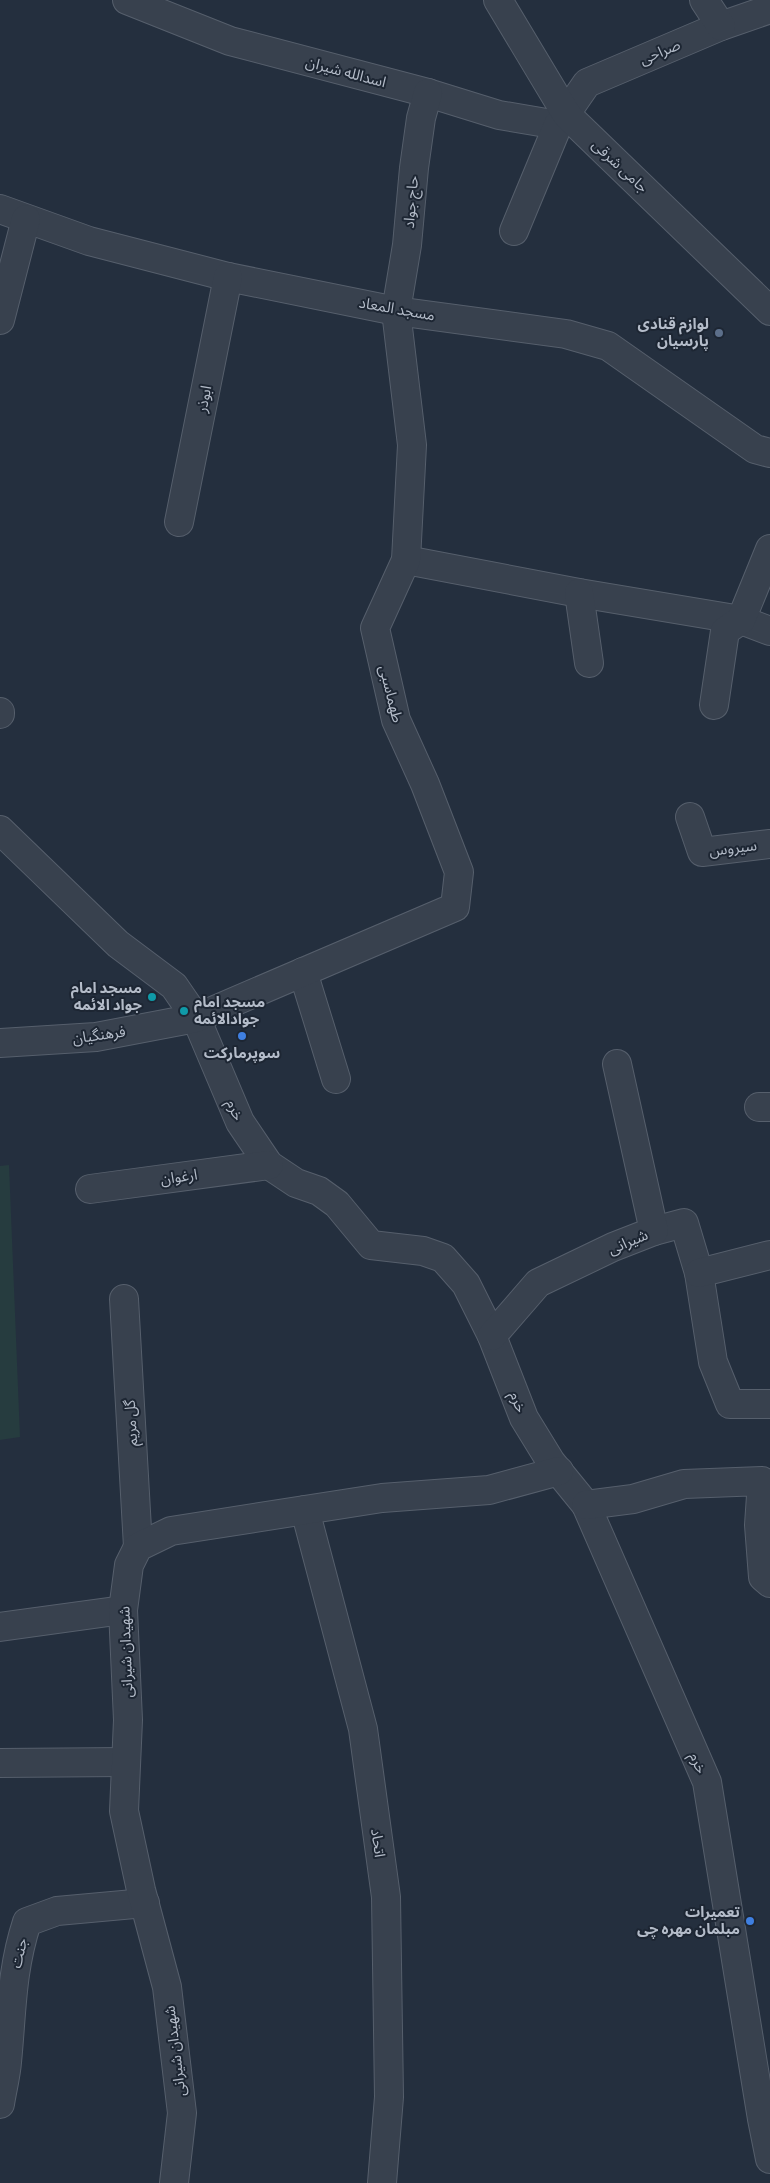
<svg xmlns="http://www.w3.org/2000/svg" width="770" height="2183" font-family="'PT Sans Narrow','Noto Sans Arabic',sans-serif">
<rect width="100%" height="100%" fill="#242f3e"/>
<polygon fill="#263c3f" points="9,1165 20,1437 0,1440 0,1166"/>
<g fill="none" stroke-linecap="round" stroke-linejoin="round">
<g stroke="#565f6c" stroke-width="30">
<g id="minor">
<polyline points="127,0 230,41 428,93 499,115 558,125 587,83 721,26 770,9"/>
<polyline points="704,0 721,26"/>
<polyline points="0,209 89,241 228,277 396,311 566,334 608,346 755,449 770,453"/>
<polyline points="514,231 558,125"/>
<polyline points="0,320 26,219"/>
<polyline points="179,522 228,277"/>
<polyline points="406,560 579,593 741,620 770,631"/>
<polyline points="579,593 589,663"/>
<polyline points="714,705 725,631 741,620 770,549"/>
<polyline points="0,714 0,712"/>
<polyline points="690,817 702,852 770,844"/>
<polyline points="0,830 118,944 174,986 196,1018 240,1122 269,1165 296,1183 319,1191 337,1204 371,1245 423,1251 443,1258 466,1284 492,1336 524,1418 551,1462 586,1505 707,1782 762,2119 770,2159"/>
<polyline points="303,972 336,1079"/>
<polyline points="0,1043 96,1037 196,1018 455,907 459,872 425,784 396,720 375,628 406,560 412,445 396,311 407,245 414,168 421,118 428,93"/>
<polyline points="759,1107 770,1107"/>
<polyline points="90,1189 269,1165"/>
<polyline points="654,1231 684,1223 699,1273 713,1362 730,1404 770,1404"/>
<polyline points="699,1273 770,1255"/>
<polyline points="124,1299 138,1547"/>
<polyline points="492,1336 538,1283 613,1247 654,1231 617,1064"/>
<polyline points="586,1505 633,1499 684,1484 762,1481 759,1525 763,1577 770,1583"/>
<polyline points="305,1510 363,1729 386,1897 389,2097 382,2183"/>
<polyline points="0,1627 123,1610"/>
<polyline points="0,1763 125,1762"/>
<path d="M0 2104C2 2090 6 2076 7 2062 12 2012 11 1971 27 1922L57 1911 145 1903"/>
<polyline points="174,2183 182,2113 167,1987 141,1890 124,1811 128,1720 123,1610 129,1565 138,1547 171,1531 382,1498 489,1490 559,1471"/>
</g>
</g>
<g stroke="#565f6c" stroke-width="30">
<polyline id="tertiary" points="498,0 567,115 770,311"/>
</g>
<use href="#minor" stroke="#38414e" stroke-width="28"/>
<use href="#tertiary" stroke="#38414e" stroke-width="28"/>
</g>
<circle fill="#5c6f8a" stroke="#1d2633" stroke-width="2" cx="719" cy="333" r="5"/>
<g fill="#0f9aa8" stroke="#1d2633" stroke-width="2">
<circle cx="152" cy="997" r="5"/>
<circle cx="184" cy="1011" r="5"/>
</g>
<g fill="#3f7fe0" stroke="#1d2633" stroke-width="2">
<circle cx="242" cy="1036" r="5"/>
<circle cx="750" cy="1921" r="5"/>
</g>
<g text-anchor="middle" stroke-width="4" stroke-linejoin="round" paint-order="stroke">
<g font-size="15" fill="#b4bcc9" stroke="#1d2633">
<text transform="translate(660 52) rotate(-23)" y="5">صراحی</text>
<text transform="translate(346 72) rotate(15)" y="5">اسدالله شیران</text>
<text transform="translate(620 166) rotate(43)" y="5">جامی شرقی</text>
<text transform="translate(411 202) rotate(-85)" y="5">حاج جواد</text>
<text transform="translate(397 309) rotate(10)" y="5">مسجد المعاد</text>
<text transform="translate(204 399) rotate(-79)" y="5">ابوذر</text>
<text transform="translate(391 694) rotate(76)" y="5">طهماسبی</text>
<text transform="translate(733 848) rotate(-7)" y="5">سیروس</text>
<text transform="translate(99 1035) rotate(-8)" y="5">فرهنگیان</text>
<text transform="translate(235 1110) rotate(66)" y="5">خرم</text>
<text transform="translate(179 1177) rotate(-8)" y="5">ارغوان</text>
<text transform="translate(628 1242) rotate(-23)" y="5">شیرانی</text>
<text transform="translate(518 1402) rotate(68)" y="5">خرم</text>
<text transform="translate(131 1423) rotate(-93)" y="5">گل مریم</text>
<text transform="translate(126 1652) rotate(-92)" y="5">شهیدان شیرانی</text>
<text transform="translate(698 1763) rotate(66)" y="5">خرم</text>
<text transform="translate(378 1843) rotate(82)" y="5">اتحاد</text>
<text transform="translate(19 1953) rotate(-77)" y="5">جنت</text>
<text transform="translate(175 2051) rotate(-97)" y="5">شهیدان شیرانی</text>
</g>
<g font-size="15" font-weight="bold" fill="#b4bcc9" stroke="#1d2633" text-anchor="end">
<text x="709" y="329">لوازم قنادی<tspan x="709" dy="17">پارسیان</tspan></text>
<text x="142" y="993">مسجد امام<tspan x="142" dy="17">جواد الائمه</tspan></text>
<text x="194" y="1007" text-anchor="start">مسجد امام<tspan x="194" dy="17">جوادالائمه</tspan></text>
<text x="242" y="1058" text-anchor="middle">سوپرمارکت</text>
<text x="740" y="1917">تعمیرات<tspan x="740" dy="17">مبلمان مهره چی</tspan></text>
</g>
</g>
</svg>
